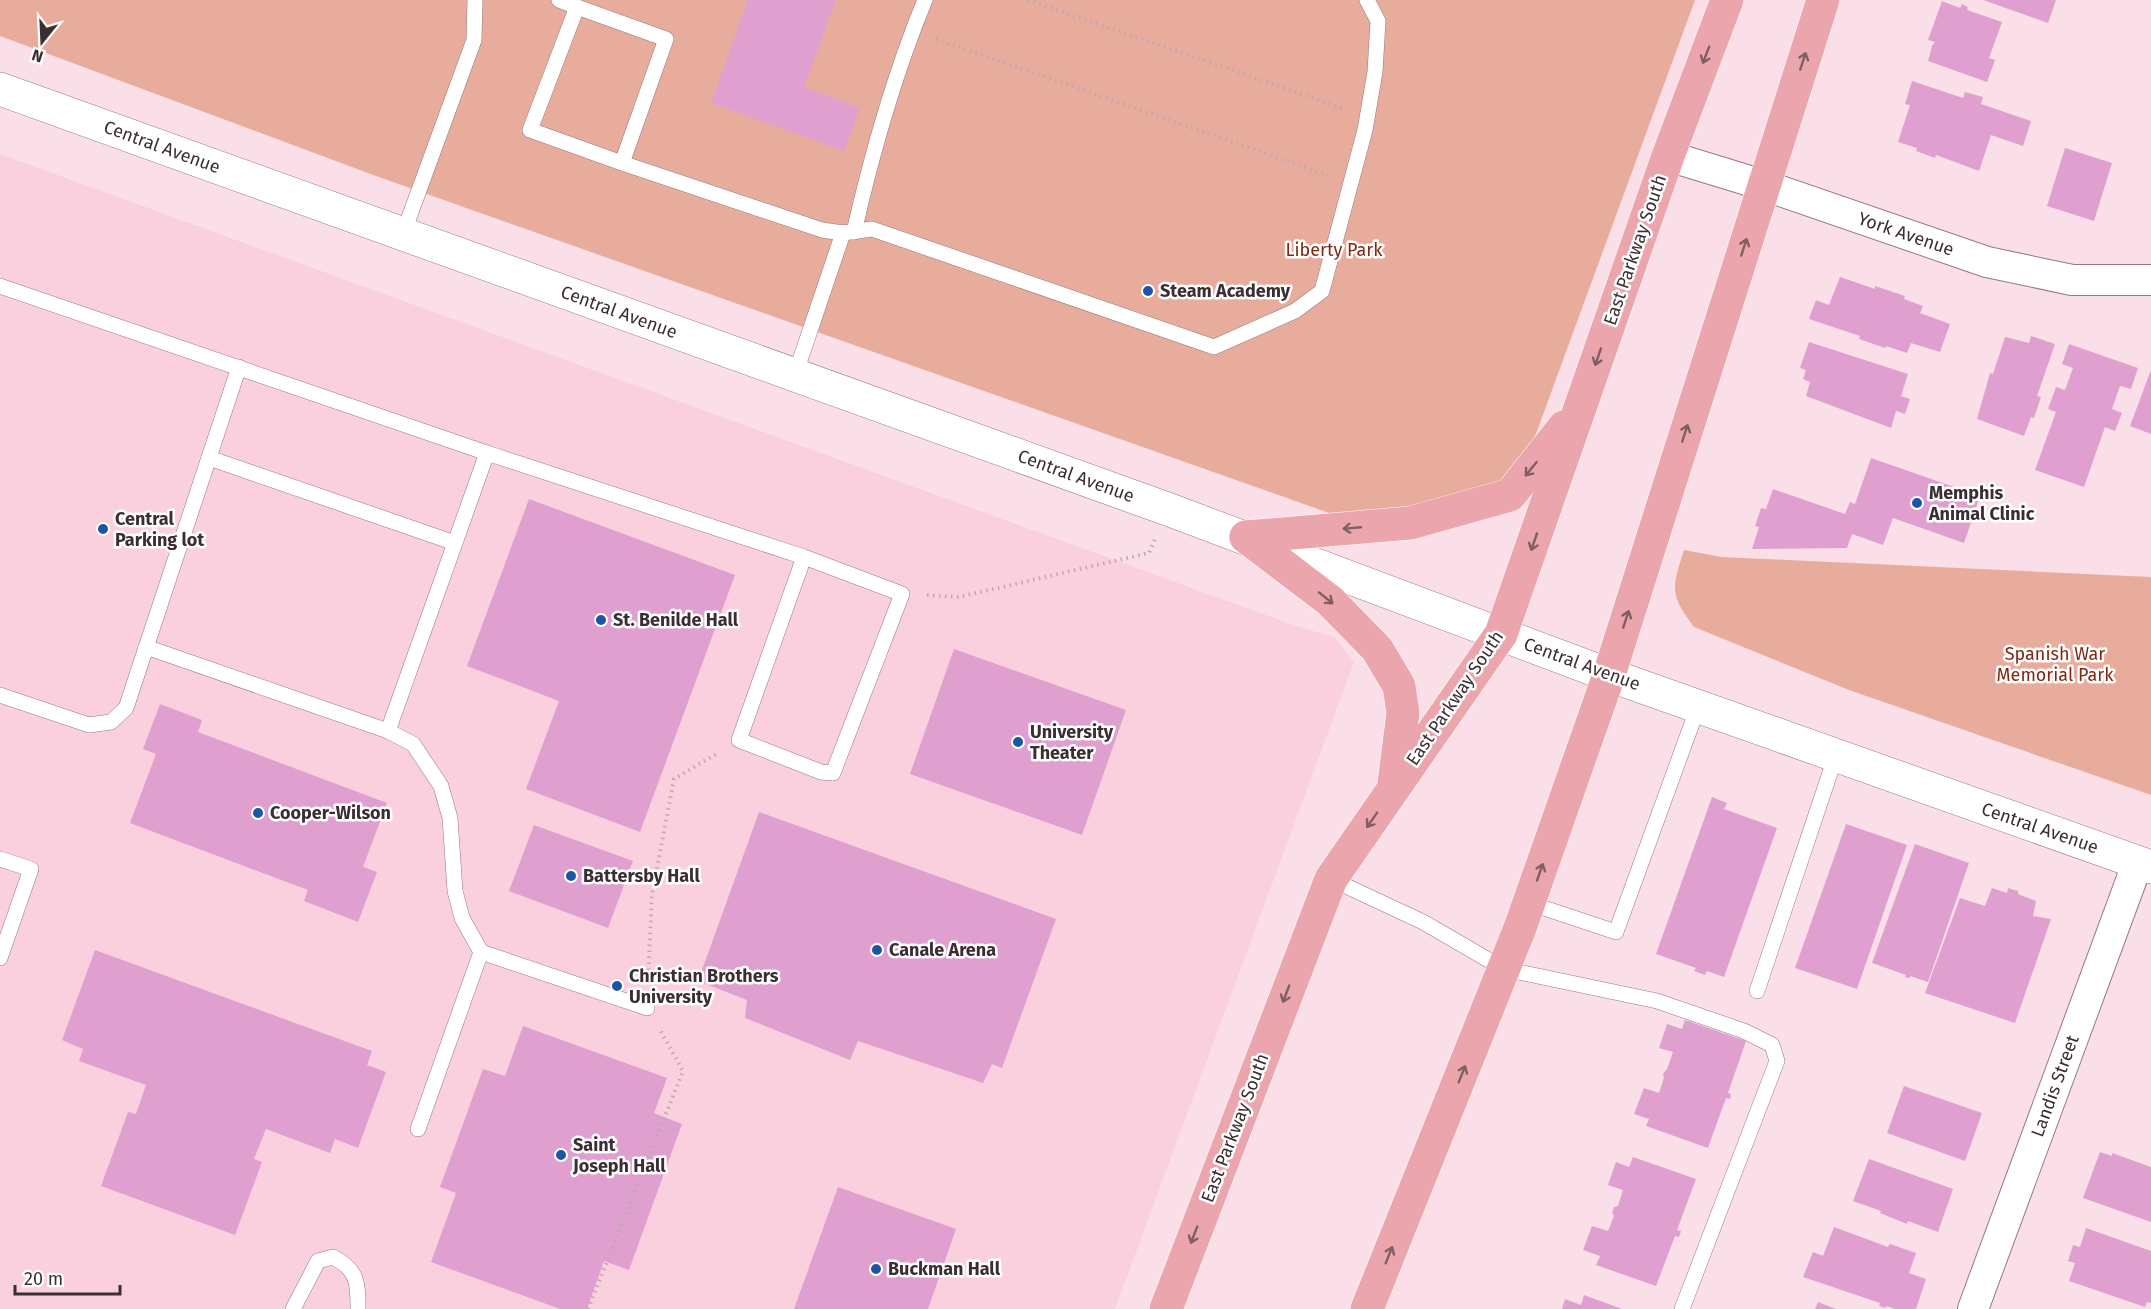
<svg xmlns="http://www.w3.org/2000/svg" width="2151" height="1309" font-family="'Fira Sans',sans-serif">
<rect width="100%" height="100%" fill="#fbdfe8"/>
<polygon fill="#fad0de" points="0,154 1296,626 1334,637 1354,662 1115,1309 0,1309"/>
<g fill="#e8ac9c">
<polygon points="0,0 1695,0 1522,472 1506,485 1355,519 1332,514 376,176 0,36"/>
<path d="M1684 550 1722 557 2151 577V795L1849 690 1694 627C1669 594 1672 588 1684 550Z"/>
</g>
<g fill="#dfa0cf">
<polygon points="748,0 836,0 804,87 860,108 844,151 711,103"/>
<polygon points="1983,0 2056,0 2048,23"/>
<polygon points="1942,1 1960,8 1962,4 1968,7 1967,10 2002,22 1989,58 1995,60 1987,82 1928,61 1932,46 1935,42 1928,40"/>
<polygon points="1912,81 1963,98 1965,92 1983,97 1981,104 2031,121 2023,146 1991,135 1979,171 1936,155 1935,158 1916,151 1917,148 1898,142 1910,105 1905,104"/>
<polygon points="2065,148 2112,163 2094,221 2047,206"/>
<polygon points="1840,277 1875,289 1875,286 1905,296 1904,299 1923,306 1920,313 1950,324 1940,352 1911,343 1907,353 1886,346 1885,348 1859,339 1860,336 1809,319 1816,300 1829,305"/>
<polygon points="2031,336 2055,344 2037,396 2041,397 2034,418 2031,417 2024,436 1977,419 1990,373 1993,374 2005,337 2029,343"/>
<polygon points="1809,342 1908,374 1901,396 1910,399 1905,414 1896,411 1891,428 1806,396 1810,382 1803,379 1806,370 1800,368"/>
<polygon points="2069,344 2138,368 2131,389 2120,386 2112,409 2122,413 2115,431 2105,427 2084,487 2035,470 2056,412 2048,409 2056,387 2065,390 2073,368 2062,364"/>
<polygon points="2151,370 2151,434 2130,426"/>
<polygon points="1871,458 1980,496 1964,543 1893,518 1883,545 1852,534 1847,548 1752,549 1759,527 1755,526 1761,508 1766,509 1773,489 1845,514 1850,502 1855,504"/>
<polygon points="529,499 735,575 640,832 526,789 559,701 467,666"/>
<polygon points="954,649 1126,710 1082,835 910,774"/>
<polygon points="160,704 202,720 198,732 387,803 363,867 377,872 358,922 304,901 308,890 130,823 156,754 143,749"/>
<polygon points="1712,797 1727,803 1724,809 1777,828 1724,977 1707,971 1705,975 1694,971 1696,968 1656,954"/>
<polygon points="759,812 1056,919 1002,1068 992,1064 983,1083 858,1041 850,1060 745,1018 747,1000 698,981"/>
<polygon points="1846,824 1907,845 1857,989 1795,968"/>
<polygon points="534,825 633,861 608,928 509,891"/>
<polygon points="1915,844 1969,863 1928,982 1910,976 1910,978 1905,977 1906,975 1872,963"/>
<polygon points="1992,888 2007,893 2008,888 2018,891 2018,894 2036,901 2033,916 2051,919 2015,1023 1925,993 1960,898 1985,906"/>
<polygon points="95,950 372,1051 367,1065 386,1072 358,1148 335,1139 330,1153 266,1129 254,1159 262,1162 235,1235 101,1186 128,1112 136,1114 146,1085 79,1061 83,1049 62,1040"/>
<polygon points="1685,1020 1746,1041 1728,1093 1731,1094 1730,1099 1726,1098 1708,1148 1646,1126 1649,1119 1634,1114 1644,1088 1659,1093 1664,1078 1663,1074 1667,1069 1673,1052 1659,1048 1667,1024 1682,1029"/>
<polygon points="523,1026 667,1078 654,1113 682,1124 629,1270 604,1261 587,1309 560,1309 431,1262 456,1193 440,1187 483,1069 505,1076"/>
<polygon points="1904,1086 1982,1113 1965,1161 1887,1133"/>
<polygon points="2100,1152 2112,1156 2112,1153 2151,1167 2151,1222 2083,1198"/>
<polygon points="1633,1157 1696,1179 1677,1230 1681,1231 1679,1237 1675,1236 1656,1286 1596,1265 1600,1256 1583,1250 1592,1226 1608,1231 1614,1216 1612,1213 1614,1207 1618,1206 1623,1190 1608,1185 1616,1162 1629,1167"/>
<polygon points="1869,1159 1953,1189 1938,1232 1908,1221 1907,1224 1880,1213 1881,1211 1853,1201"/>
<polygon points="838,1187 956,1229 928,1309 794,1309"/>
<polygon points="1834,1227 1888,1247 1890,1244 1916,1253 1909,1273 1926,1279 1916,1309 1895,1309 1886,1306 1886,1308 1879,1306 1880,1303 1803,1277 1813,1252 1823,1256"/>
<polygon points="2086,1228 2151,1251 2151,1303 2147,1302 2145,1307 2069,1281 2075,1263 2068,1261 2073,1245 2080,1247"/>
<polygon points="1584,1295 1622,1309 1562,1309 1565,1299 1581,1305"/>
<polygon points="1818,1302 1836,1309 1815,1309"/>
</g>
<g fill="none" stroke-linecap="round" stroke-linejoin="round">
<g stroke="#967882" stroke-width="16">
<g id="lane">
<polyline points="559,0 577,7"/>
<polyline points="622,163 530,130 577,7 666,39 622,163 822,230 843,233 872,229 1214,347 1295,311 1322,291 1365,130 1375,72 1378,21 1367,0"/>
<path d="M854 232C872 153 894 75 925 0"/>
<polyline points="403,234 474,40 475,0"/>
<polyline points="0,286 487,453"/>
<polyline points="795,375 843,233"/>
<polyline points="209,458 455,543"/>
<polyline points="146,647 388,731 413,744 441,786 450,818 455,891 462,918 481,952 647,1008"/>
<polyline points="0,695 89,725 111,722 126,708 239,367"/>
<polyline points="388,731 487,453 804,557 902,594 833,773 821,772 739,740 804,557"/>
<polyline points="0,859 31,869 0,958"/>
<polyline points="1331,879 1423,922 1504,969 1657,1001 1744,1031 1772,1045 1777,1061 1682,1309"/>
<polyline points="1529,903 1616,932 1698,707"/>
<polyline points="1757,991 1836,755"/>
<polyline points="418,1129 481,952"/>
<path d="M293 1309 318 1261 333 1257C358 1270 358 1283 358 1309"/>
</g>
</g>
<g stroke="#967882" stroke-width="32">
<g id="street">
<polyline points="1668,156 1763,185 1987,262 2072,280 2151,280"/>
<polyline points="1973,1309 2138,862"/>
</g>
</g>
<g stroke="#967882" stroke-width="34">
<polyline id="secondary" points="0,89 1170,510 1609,675 2151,867"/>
</g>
<g stroke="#fff" stroke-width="34">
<g id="primary">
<polyline points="1246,537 1410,523 1510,495 1564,427"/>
<polyline points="1246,537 1330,601 1377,649 1399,686 1403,713 1394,783"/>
<polyline points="1166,1309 1331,879 1501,634 1668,156 1727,0"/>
<polyline points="1367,1309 1520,928 1609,675 1823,0"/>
</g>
</g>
<g stroke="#c0a8b0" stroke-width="4" stroke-dasharray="1.5 4.5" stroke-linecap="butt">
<polyline points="1028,0 1345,109"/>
<polyline points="936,39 1328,175"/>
<polyline points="927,595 959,597 1149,553 1155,539"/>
<polyline points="648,982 652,894 674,779 718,753"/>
<polyline points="588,1309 683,1071 659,1028"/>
</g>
<use href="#lane" stroke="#fff" stroke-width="15"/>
<use href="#street" stroke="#fff" stroke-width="30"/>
<use href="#secondary" stroke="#fff" stroke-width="33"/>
<use href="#primary" stroke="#eba6ad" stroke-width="33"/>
</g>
<defs><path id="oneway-shaft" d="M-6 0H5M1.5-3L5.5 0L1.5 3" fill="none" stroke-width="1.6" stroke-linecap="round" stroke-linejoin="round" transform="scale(1.5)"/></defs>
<g stroke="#815e64">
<use href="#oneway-shaft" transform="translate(1706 55) rotate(111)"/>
<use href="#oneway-shaft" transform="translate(1803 61) rotate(-72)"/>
<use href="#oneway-shaft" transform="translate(1744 247) rotate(-72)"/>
<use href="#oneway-shaft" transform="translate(1598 357) rotate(109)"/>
<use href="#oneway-shaft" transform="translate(1685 433) rotate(-72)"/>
<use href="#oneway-shaft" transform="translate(1531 469) rotate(129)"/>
<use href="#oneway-shaft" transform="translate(1352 528) rotate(175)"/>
<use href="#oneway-shaft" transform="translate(1534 542) rotate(109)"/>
<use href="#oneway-shaft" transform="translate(1326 598) rotate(39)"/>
<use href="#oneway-shaft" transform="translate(1626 619) rotate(-72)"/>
<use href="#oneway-shaft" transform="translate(1372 820) rotate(125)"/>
<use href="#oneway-shaft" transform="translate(1540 872) rotate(-71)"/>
<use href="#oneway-shaft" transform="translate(1286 994) rotate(111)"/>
<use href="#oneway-shaft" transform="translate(1462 1074) rotate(-68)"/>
<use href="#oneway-shaft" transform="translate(1194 1235) rotate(111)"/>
<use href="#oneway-shaft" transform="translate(1389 1255) rotate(-68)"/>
</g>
<g fill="#1d55a6" stroke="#fff" stroke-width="2">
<circle cx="1148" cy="291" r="6"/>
<circle cx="1917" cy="503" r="6"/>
<circle cx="103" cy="529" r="6"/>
<circle cx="601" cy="620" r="6"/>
<circle cx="1018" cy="742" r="6"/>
<circle cx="258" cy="813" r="6"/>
<circle cx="571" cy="876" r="6"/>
<circle cx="877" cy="950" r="6"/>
<circle cx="617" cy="986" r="6"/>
<circle cx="561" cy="1155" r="6"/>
<circle cx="876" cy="1269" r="6"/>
</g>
<g text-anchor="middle" stroke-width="5" stroke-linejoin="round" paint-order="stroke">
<g font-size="18" fill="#3b2e33" stroke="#fff">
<text transform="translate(162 147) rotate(20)" y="6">Central Avenue</text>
<text transform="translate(1906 234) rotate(19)" y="6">York Avenue</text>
<text transform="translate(1635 250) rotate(-71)" y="6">East Parkway South</text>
<text transform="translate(619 312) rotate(20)" y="6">Central Avenue</text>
<text transform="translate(1076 476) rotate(20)" y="6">Central Avenue</text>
<text transform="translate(1582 664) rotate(20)" y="6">Central Avenue</text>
<text transform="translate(1455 698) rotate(-56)" y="6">East Parkway South</text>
<text transform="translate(2040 828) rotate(19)" y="6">Central Avenue</text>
<text transform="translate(2055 1086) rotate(-70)" y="6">Landis Street</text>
<text transform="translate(1235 1128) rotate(-69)" y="6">East Parkway South</text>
</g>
<g font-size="18" fill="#7f2710" stroke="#fff">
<text x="1334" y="256">Liberty Park</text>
<text x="2055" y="660">Spanish War<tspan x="2055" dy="21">Memorial Park</tspan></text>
</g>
<g font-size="18" font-weight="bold" fill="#3b2e33" stroke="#fff" text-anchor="start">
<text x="1160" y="297">Steam Academy</text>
<text x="1929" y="499">Memphis<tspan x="1929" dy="21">Animal Clinic</tspan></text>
<text x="115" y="525">Central<tspan x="115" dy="21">Parking lot</tspan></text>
<text x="613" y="626">St. Benilde Hall</text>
<text x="1030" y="738">University<tspan x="1030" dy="21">Theater</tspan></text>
<text x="270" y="819">Cooper-Wilson</text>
<text x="583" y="882">Battersby Hall</text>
<text x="889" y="956">Canale Arena</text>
<text x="629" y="982">Christian Brothers<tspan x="629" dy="21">University</tspan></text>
<text x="573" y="1151">Saint<tspan x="573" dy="21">Joseph Hall</tspan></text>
<text x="888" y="1275">Buckman Hall</text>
</g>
</g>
<g transform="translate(42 42) rotate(198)" stroke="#ffffff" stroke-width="4.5" paint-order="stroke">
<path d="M0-4.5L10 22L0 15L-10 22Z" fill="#3b2e33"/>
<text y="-9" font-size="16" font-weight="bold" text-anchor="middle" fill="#3b2e33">N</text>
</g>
<path d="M15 1285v9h105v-9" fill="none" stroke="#3b2e33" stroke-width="3"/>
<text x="24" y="1285" font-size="18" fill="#3b2e33" stroke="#ffffff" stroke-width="4.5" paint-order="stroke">20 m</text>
</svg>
